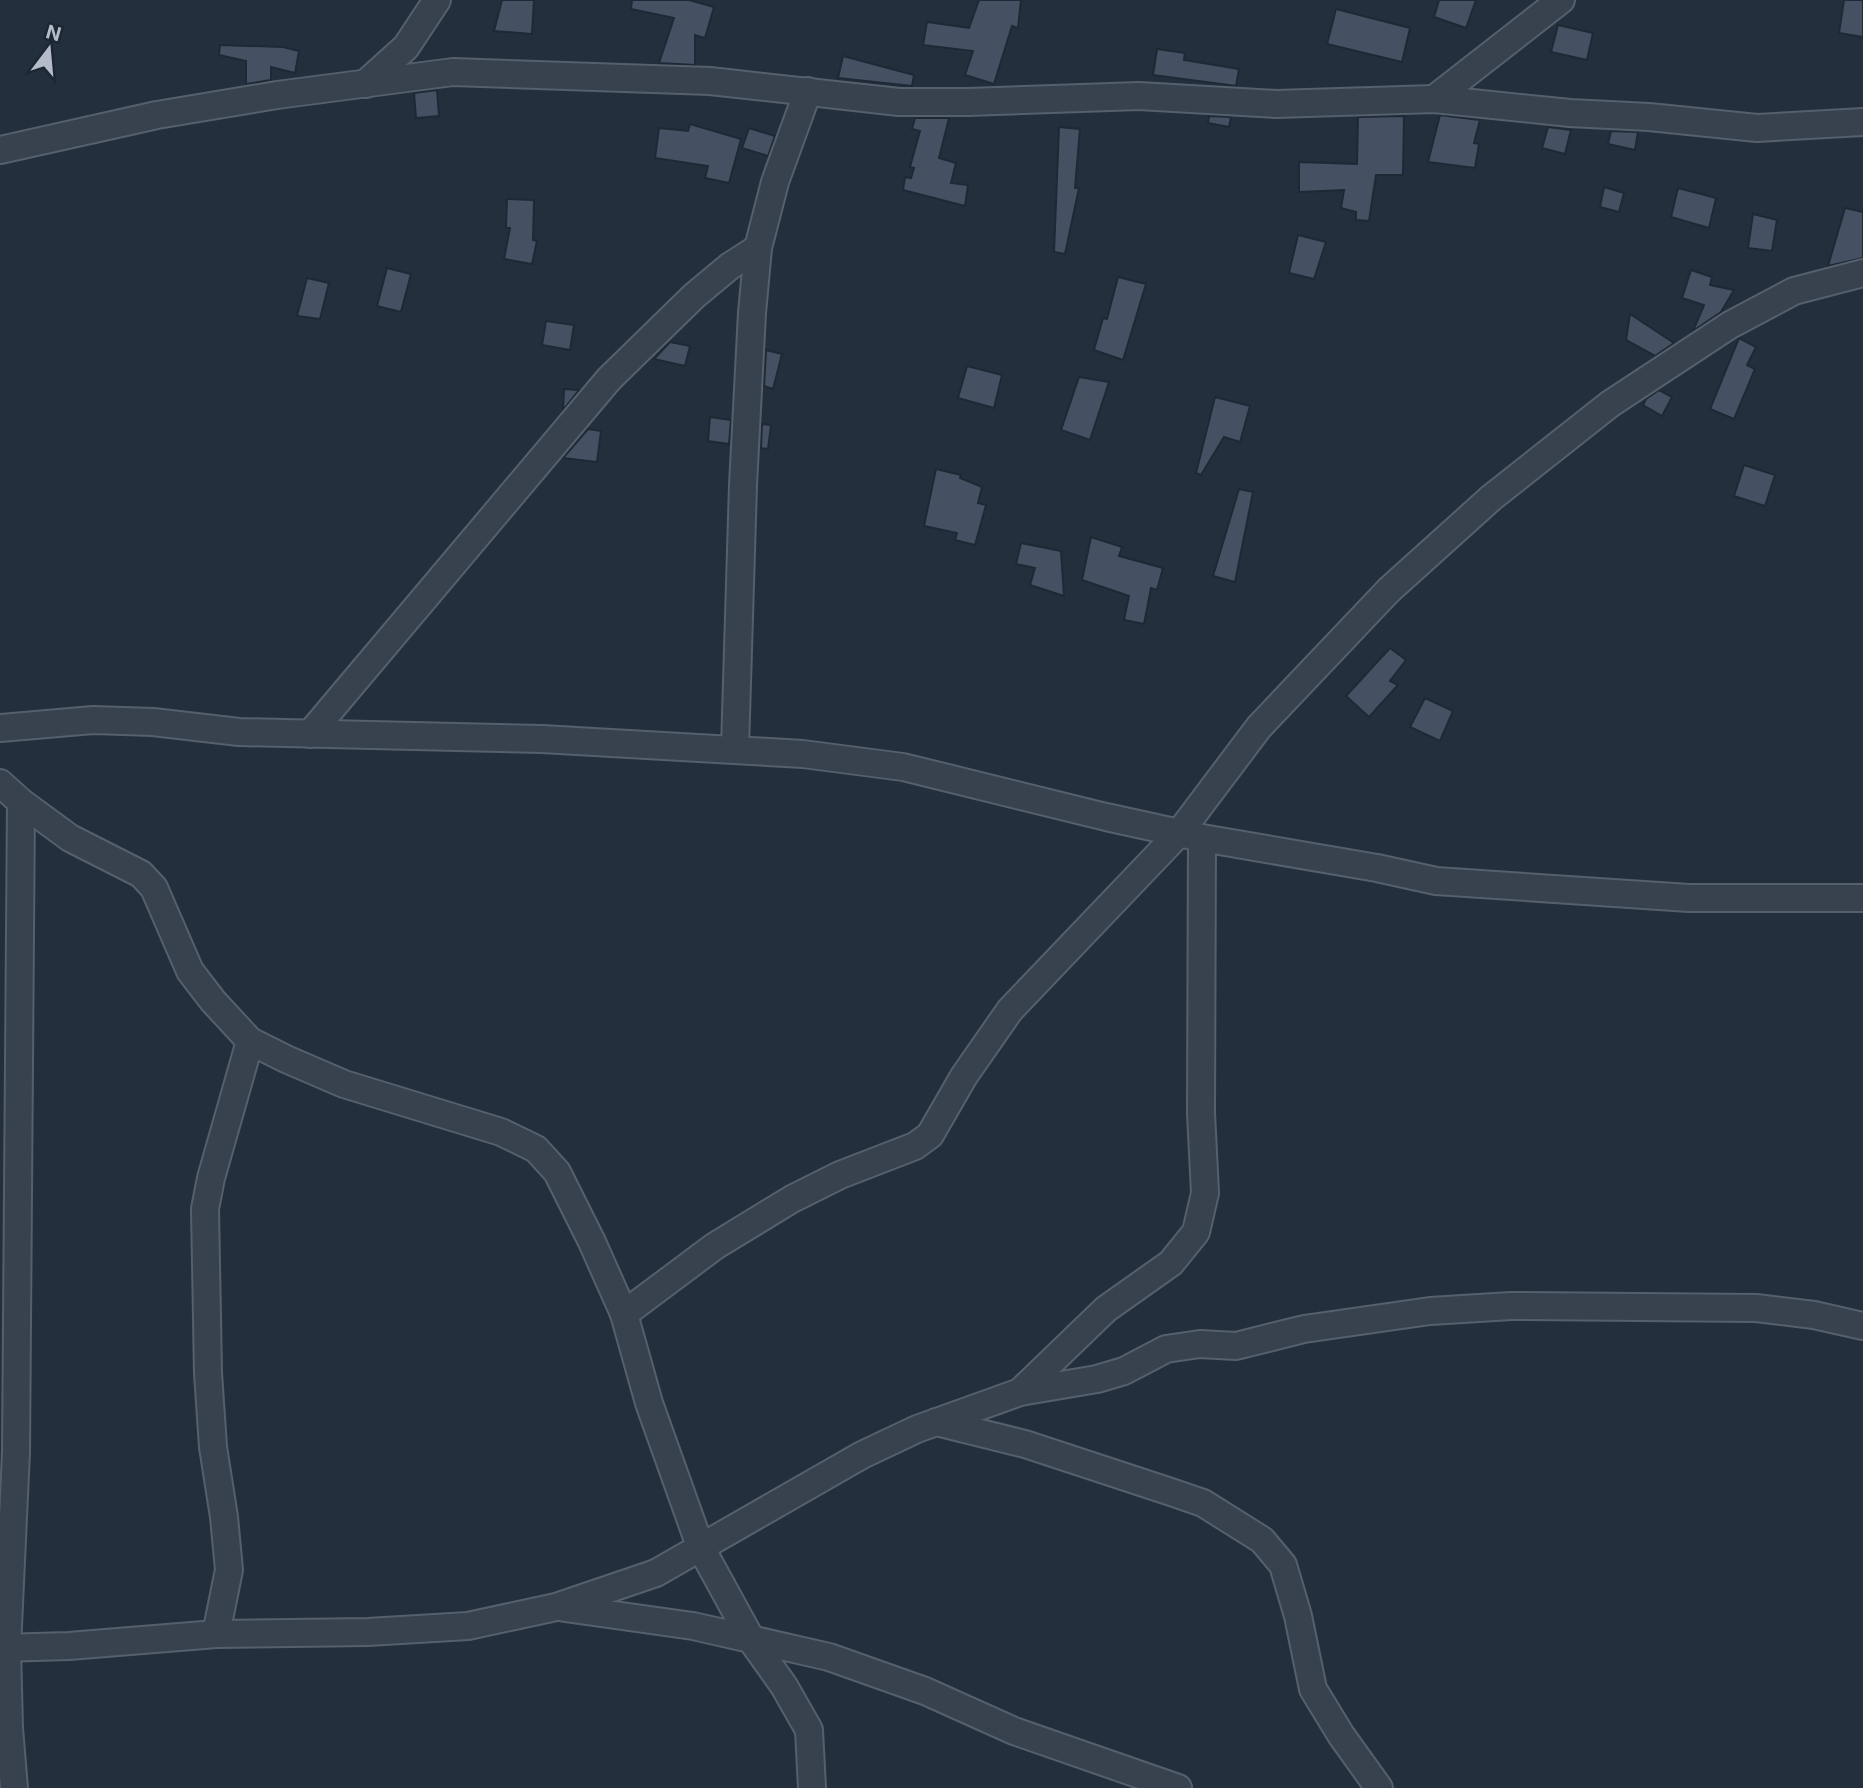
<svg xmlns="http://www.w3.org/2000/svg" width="1863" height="1788" font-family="Inter,sans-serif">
<rect width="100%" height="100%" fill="#242f3e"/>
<g fill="#455162" stroke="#1f2835" stroke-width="2">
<polygon points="502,0 534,0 532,34 494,31"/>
<polygon points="632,0 689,0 714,7 705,38 695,35 695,65 659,63 674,18 631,9"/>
<polygon points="979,0 1021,0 1018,28 1012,26 994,84 965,75 973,51 923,45 927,22 969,28"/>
<polygon points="1439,0 1476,0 1466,28 1434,17"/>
<polygon points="1844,0 1863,0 1863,37 1839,33"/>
<polygon points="1336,9 1410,28 1402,62 1327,44"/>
<polygon points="1558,25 1593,33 1587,60 1551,52"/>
<polygon points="220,45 283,47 299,51 295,73 271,67 271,80 246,84 246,61 219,55"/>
<polygon points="1157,49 1185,53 1184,60 1239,69 1236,86 1153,75"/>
<polygon points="843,56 914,75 912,86 838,78"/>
<polygon points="437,90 439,116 416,118 414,93"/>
<polygon points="1440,115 1480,120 1474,143 1479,144 1475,168 1428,162"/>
<polygon points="1209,116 1231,117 1229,127 1208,123"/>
<polygon points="1404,116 1403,175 1376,175 1369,221 1356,220 1356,212 1341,208 1344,190 1299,192 1299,162 1357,164 1358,117"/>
<polygon points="915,118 949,118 939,158 956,163 951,183 968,185 965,206 903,190 905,177 911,178 914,168 910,167 920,131 912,129"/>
<polygon points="690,124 741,139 729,183 705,178 708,166 655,158 659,128 688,131"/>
<polygon points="1059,127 1080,129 1075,188 1079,188 1065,254 1054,252"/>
<polygon points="1548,127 1571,130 1565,154 1542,148"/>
<polygon points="749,128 775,136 768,156 742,148"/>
<polygon points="1611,131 1638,132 1635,150 1608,144"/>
<polygon points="1604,187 1624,193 1619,212 1600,207"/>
<polygon points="1678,188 1716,198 1709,228 1671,217"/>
<polygon points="507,199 534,200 533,240 537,241 532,264 504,259 510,228 506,228"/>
<polygon points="1845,208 1863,212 1863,258 1828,266"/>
<polygon points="1753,214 1777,220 1772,251 1748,248"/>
<polygon points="1298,235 1326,242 1314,279 1289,273"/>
<polygon points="387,268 411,274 401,312 377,306"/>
<polygon points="1691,270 1712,277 1710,285 1734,290 1721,312 1693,331 1704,305 1682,298"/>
<polygon points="1118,277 1146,284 1123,360 1094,350 1103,318 1107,319"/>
<polygon points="307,278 329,283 320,319 297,316"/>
<polygon points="1630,314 1674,343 1655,356 1626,340"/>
<polygon points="546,321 574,325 570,350 542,345"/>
<polygon points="1739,338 1756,347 1747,365 1755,369 1734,419 1710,409"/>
<polygon points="670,342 690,346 685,366 654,359"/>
<polygon points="766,350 782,354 773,389 764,386"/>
<polygon points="967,366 1002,375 994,408 958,398"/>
<polygon points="1079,377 1109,382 1090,440 1061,430"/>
<polygon points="564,389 579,390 563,410"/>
<polygon points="1659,390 1672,397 1662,416 1643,405 1646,399"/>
<polygon points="1215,397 1250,406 1240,442 1224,437 1201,475 1196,473"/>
<polygon points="710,417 731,420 729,444 708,441"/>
<polygon points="762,424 771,425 768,449 761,448"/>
<polygon points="588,429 601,431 597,462 563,458"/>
<polygon points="1744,465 1775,475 1765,506 1734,496"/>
<polygon points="936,469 961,475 960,478 982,487 978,503 986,505 975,545 955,540 957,533 924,526"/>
<polygon points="1239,489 1253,492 1235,582 1213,576"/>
<polygon points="1091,537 1122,547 1119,556 1163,568 1157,590 1151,588 1144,624 1124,620 1129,596 1082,580"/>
<polygon points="1021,543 1061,551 1064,596 1030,585 1035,568 1016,564"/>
<polygon points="1390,648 1406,660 1390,681 1398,685 1369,717 1346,696"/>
<polygon points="1425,698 1453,711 1440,741 1410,727"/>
</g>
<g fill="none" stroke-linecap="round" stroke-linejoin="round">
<g stroke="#565f6c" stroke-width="30">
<g id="minor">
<polyline points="365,84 406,47 437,0"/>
<polyline points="1434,99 1561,0"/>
<polyline points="0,150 157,115 277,95 453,72 710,81 899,102 968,102 1139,96 1276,104 1434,99 1570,113 1649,117 1757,128 1863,122"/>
<polyline points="0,728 93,720 153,722 239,732 542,739 803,754 903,767 1106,817 1202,838 1377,868 1436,881 1689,898 1863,898"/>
<polyline points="310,734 609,379 694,296 730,266 758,248"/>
<polyline points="735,748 743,485 752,313 758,248 775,182 808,91"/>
<polyline points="0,783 21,802 70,838 141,874 154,888 190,971 213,1001 250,1041 286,1059 344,1084 501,1132 536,1149 557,1172 592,1242 624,1314 649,1403 700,1546 752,1641 784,1686 809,1730 812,1788"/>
<polyline points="624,1314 715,1246 792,1199 840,1175 915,1146 930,1135 964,1076 1010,1010 1180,832 1259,727 1389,590 1491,498 1610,404 1730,325 1794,291 1863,273"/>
<polyline points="1020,1392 1097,1379 1124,1371 1166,1349 1200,1344 1236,1346 1304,1329 1430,1311 1511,1306 1756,1308 1814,1315 1863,1326"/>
<polyline points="936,1422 1025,1444 1171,1492 1203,1503 1262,1540 1283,1565 1298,1616 1313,1689 1341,1735 1379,1788"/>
<polyline points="565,1608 693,1626 829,1657 925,1691 1014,1731 1178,1788"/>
<polyline points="216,1634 229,1570 224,1517 213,1447 208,1373 205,1209 211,1178 250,1041"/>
<polyline points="0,1648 69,1646 216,1634 368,1632 468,1626 556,1607 656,1573 862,1455 917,1429 1020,1392 1106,1309 1171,1263 1196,1232 1205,1193 1201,1113 1202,838"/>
<polyline points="14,1788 9,1728 7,1648 16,1452 21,802"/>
</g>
</g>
<use href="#minor" stroke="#38414e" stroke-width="26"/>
</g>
<g transform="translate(49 49) rotate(16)" stroke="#1d2633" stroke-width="5" paint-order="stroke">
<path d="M0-5L12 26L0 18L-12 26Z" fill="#b4bcc9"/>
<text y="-10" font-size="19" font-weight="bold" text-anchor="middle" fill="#b4bcc9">N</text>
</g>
</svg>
